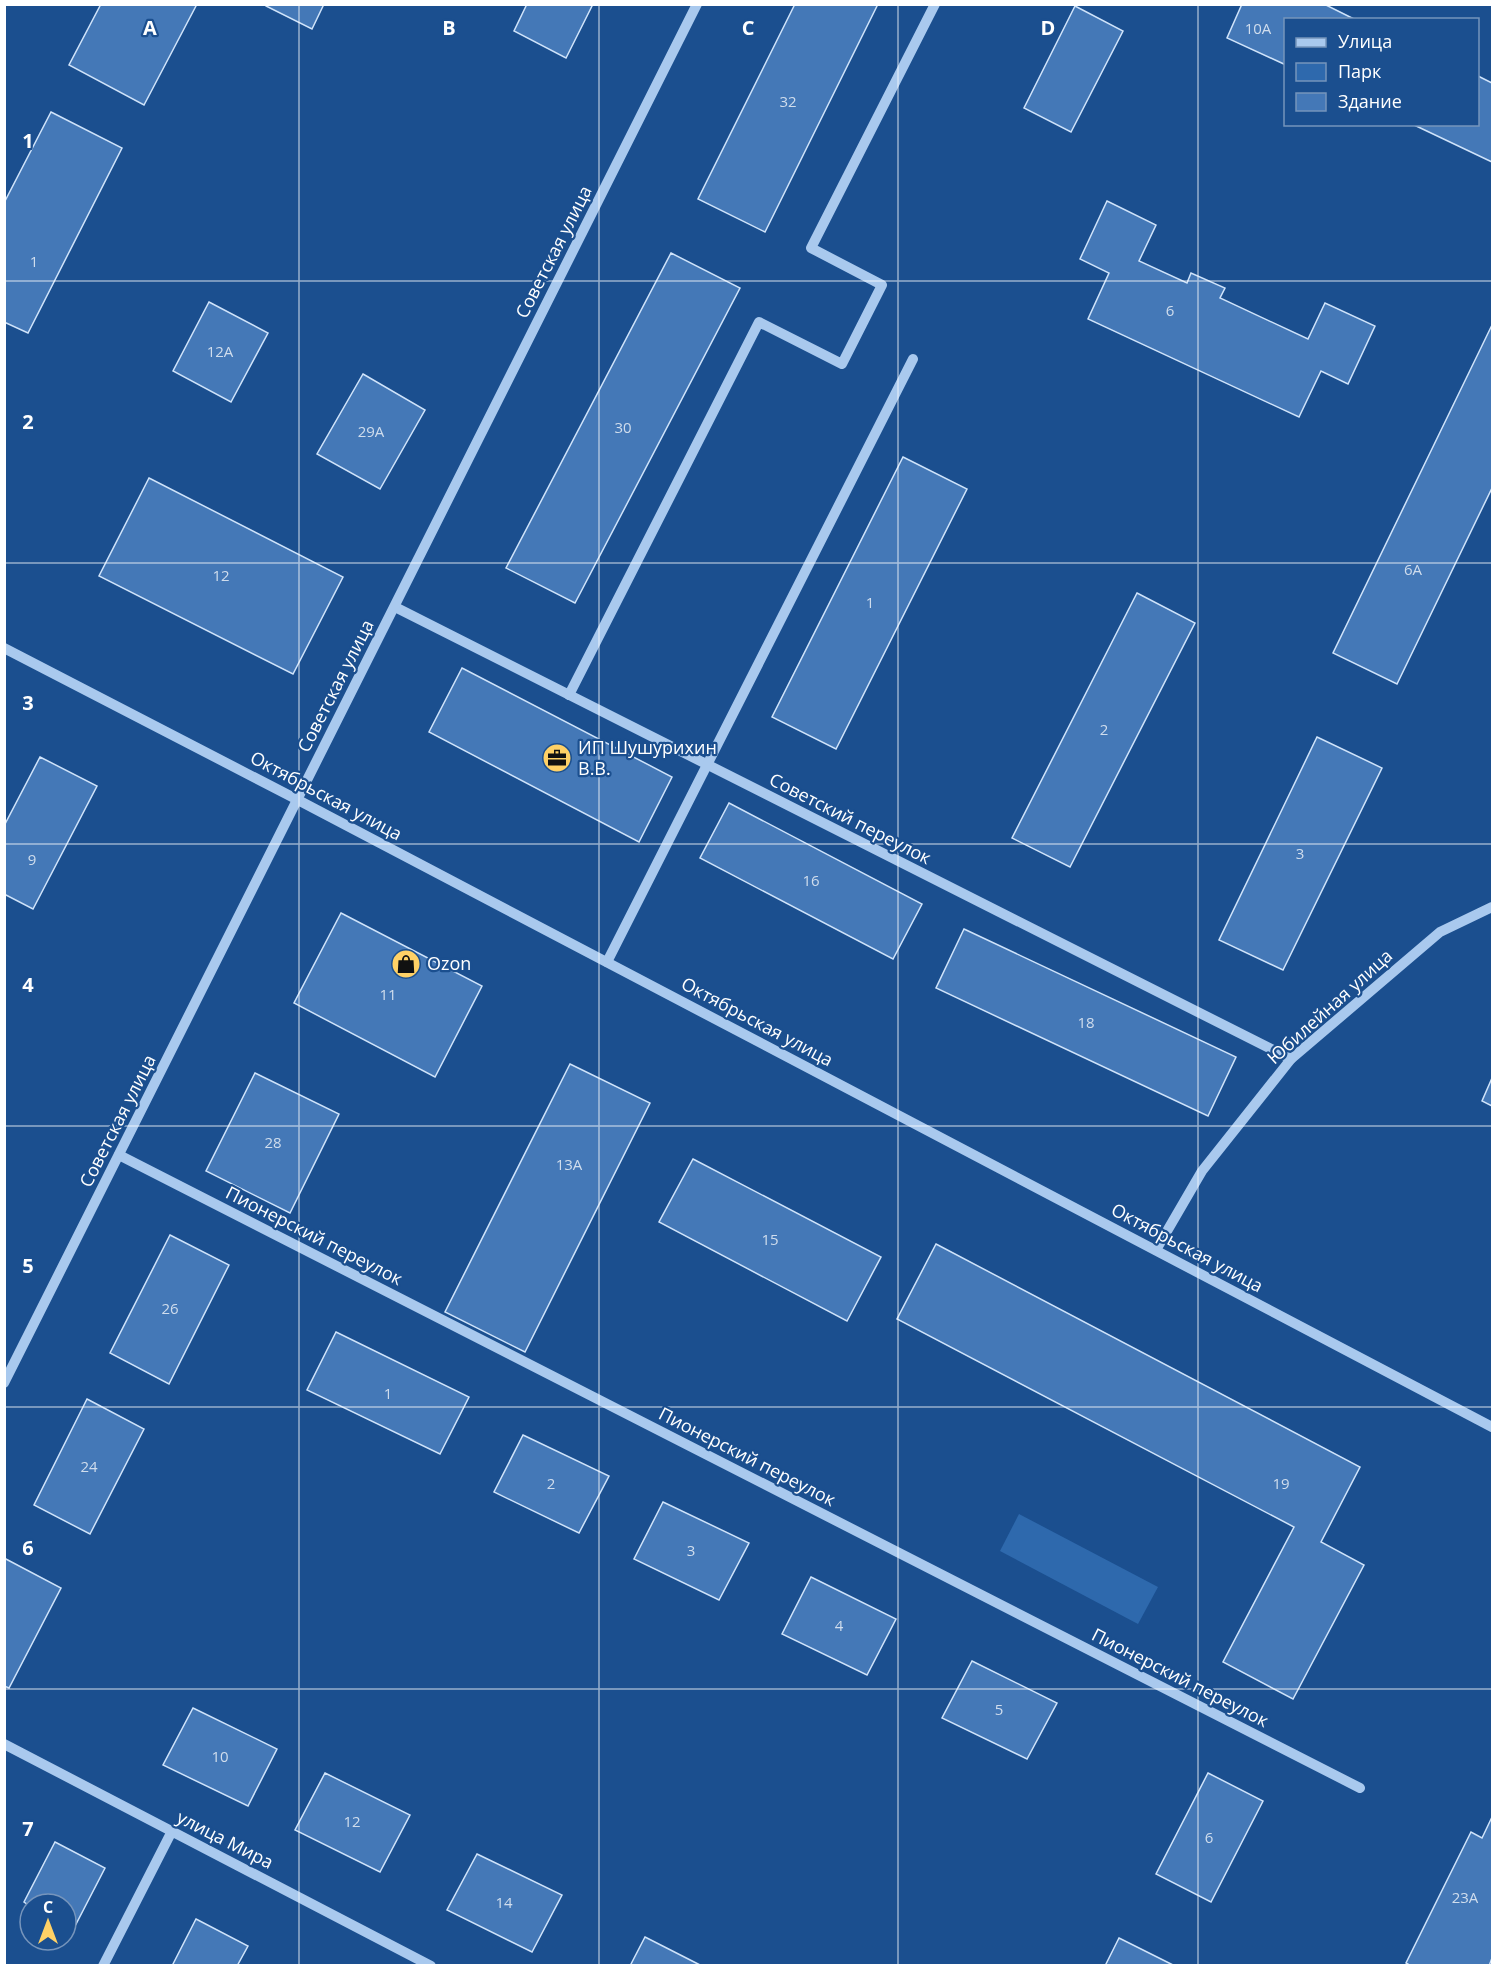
<svg xmlns="http://www.w3.org/2000/svg" width="1497" height="1970" font-family="'Open Sans',sans-serif">
<rect width="100%" height="100%" fill="#1b4f8f"/>
<polygon fill="#2e69ad" points="1019,1514 1158,1587 1138,1624 1000,1551"/>
<g fill="#4478b7" stroke="#cfe3fa" stroke-width="1.5">
<polygon points="101,4 197,4 144,105 69,65"/>
<polygon points="266,4 324,4 312,29 266,6"/>
<polygon points="527,4 593,4 566,58 514,31"/>
<polygon points="795,4 878,4 765,232 698,199"/>
<polygon points="1242,4 1324,4 1356,20 1286,20 1286,65 1227,38"/>
<polygon points="1075,6 1123,31 1071,132 1024,108"/>
<polygon points="1478,76 1492,83 1492,162 1412,124 1478,124"/>
<polygon points="51,112 122,148 28,333 4,322 4,203"/>
<polygon points="1107,201 1156,225 1139,261 1187,283 1191,273 1225,288 1220,298 1308,339 1325,303 1375,326 1348,384 1321,371 1299,417 1088,319 1109,273 1080,259"/>
<polygon points="671,253 740,288 575,603 506,568"/>
<polygon points="209,302 268,333 231,402 173,371"/>
<polygon points="1492,325 1492,488 1397,684 1333,653"/>
<polygon points="363,374 425,410 380,489 317,454"/>
<polygon points="903,457 967,489 836,749 772,717"/>
<polygon points="149,478 343,577 293,674 99,576"/>
<polygon points="1137,593 1195,623 1070,867 1012,838"/>
<polygon points="462,668 672,777 639,842 429,732"/>
<polygon points="1317,737 1382,768 1283,970 1219,940"/>
<polygon points="40,757 97,786 33,909 4,894 4,826"/>
<polygon points="729,803 922,904 893,959 700,858"/>
<polygon points="341,913 482,986 435,1077 294,1003"/>
<polygon points="964,929 1236,1057 1208,1116 936,988"/>
<polygon points="570,1064 650,1103 525,1352 445,1312"/>
<polygon points="255,1073 339,1114 290,1213 206,1171"/>
<polygon points="1492,1078 1492,1106 1482,1101"/>
<polygon points="693,1159 881,1257 847,1321 659,1222"/>
<polygon points="170,1235 229,1265 169,1384 110,1353"/>
<polygon points="936,1244 1360,1467 1321,1542 1364,1565 1293,1699 1223,1662 1294,1527 897,1319"/>
<polygon points="336,1332 469,1397 440,1454 307,1390"/>
<polygon points="87,1399 144,1429 90,1534 34,1505"/>
<polygon points="523,1435 609,1476 579,1533 494,1492"/>
<polygon points="663,1502 749,1543 719,1600 634,1559"/>
<polygon points="4,1558 61,1588 9,1688 4,1686"/>
<polygon points="811,1577 896,1619 867,1675 782,1634"/>
<polygon points="972,1661 1057,1703 1027,1759 942,1718"/>
<polygon points="193,1708 277,1749 248,1806 163,1765"/>
<polygon points="325,1773 410,1815 380,1872 295,1830"/>
<polygon points="1208,1773 1263,1801 1211,1902 1156,1874"/>
<polygon points="1492,1817 1492,1958 1489,1966 1411,1966 1406,1963 1471,1832 1482,1838"/>
<polygon points="55,1842 105,1868 74,1928 66,1924 66,1904 30,1904 30,1906 24,1902"/>
<polygon points="477,1854 562,1895 532,1952 447,1910"/>
<polygon points="196,1919 248,1946 237,1966 172,1966"/>
<polygon points="645,1937 702,1966 630,1966"/>
<polygon points="1119,1938 1175,1966 1105,1966"/>
</g>
<g fill="none" stroke-linecap="round" stroke-linejoin="round">
<g stroke="#a9c9ee" stroke-width="10">
<polyline points="395,607 1291,1059"/>
<polyline points="4,648 298,800 1492,1427"/>
<polyline points="569,695 759,322 842,364 882,285 811,248 935,4"/>
<polyline points="607,962 913,359"/>
<polyline points="119,1155 1360,1788"/>
<polyline points="1156,1250 1202,1171 1291,1059 1440,932 1492,907"/>
<polyline points="4,1383 697,4"/>
<polyline points="4,1744 431,1966"/>
<polyline points="103,1966 172,1831"/>
</g>
</g>
<path fill="none" stroke="#fff" stroke-width="1.5" stroke-opacity="0.55" d="M299 4V1966M599 4V1966M898 4V1966M1198 4V1966M4 281H1492M4 563H1492M4 844H1492M4 1126H1492M4 1407H1492M4 1689H1492"/>
<defs>
<g id="office-disc" transform="scale(1.5)"><circle r="9.5" fill="#ffd166" stroke="#1b4f8f"/><path d="M-6-3h4V-5.5h4V-3h4V5H-6ZM-1-4.5V-3h2v-1.5ZM-6 0V1H6V0Z" fill="#111"/></g>
<g id="shop-disc" transform="scale(1.5)"><circle r="9.5" fill="#ffd166" stroke="#1b4f8f"/><path d="M-5-2.5h2.3a2.7 3.5 0 0 1 5.4 0H5L5.5 6h-11ZM-1.5-2.5h3a1.5 2.3 0 0 0-3 0Z" fill="#111"/></g>
</defs>
<g fill-rule="evenodd">
<use href="#office-disc" x="557" y="758"/>
<use href="#shop-disc" x="406" y="964"/>
</g>
<g text-anchor="middle" stroke-width="4.5" stroke-linejoin="round" paint-order="stroke">
<g font-size="15" fill="#d0dded">
<text x="1258" y="34">10А</text>
<text x="788" y="107">32</text>
<text x="34" y="267">1</text>
<text x="1170" y="316">6</text>
<text x="220" y="357">12А</text>
<text x="623" y="433">30</text>
<text x="371" y="437">29А</text>
<text x="1413" y="575">6А</text>
<text x="221" y="581">12</text>
<text x="870" y="608">1</text>
<text x="1104" y="735">2</text>
<text x="1300" y="859">3</text>
<text x="32" y="865">9</text>
<text x="811" y="886">16</text>
<text x="388" y="1000">11</text>
<text x="1086" y="1028">18</text>
<text x="273" y="1148">28</text>
<text x="569" y="1170">13А</text>
<text x="770" y="1245">15</text>
<text x="170" y="1314">26</text>
<text x="388" y="1399">1</text>
<text x="89" y="1472">24</text>
<text x="551" y="1489">2</text>
<text x="1281" y="1489">19</text>
<text x="691" y="1556">3</text>
<text x="839" y="1631">4</text>
<text x="999" y="1715">5</text>
<text x="220" y="1762">10</text>
<text x="352" y="1827">12</text>
<text x="1209" y="1843">6</text>
<text x="1465" y="1903">23А</text>
<text x="504" y="1908">14</text>
</g>
<g font-size="18" fill="#fff" stroke="#1b4f8f">
<text transform="translate(554 252) rotate(-63)" y="6">Советская улица</text>
<text transform="translate(336 686) rotate(-63)" y="6">Советская улица</text>
<text transform="translate(326 796) rotate(28)" y="6">Октябрьская улица</text>
<text transform="translate(850 819) rotate(27)" y="6">Советский переулок</text>
<text transform="translate(1330 1007) rotate(-42)" y="6">Юбилейная улица</text>
<text transform="translate(757 1022) rotate(28)" y="6">Октябрьская улица</text>
<text transform="translate(118 1121) rotate(-63)" y="6">Советская улица</text>
<text transform="translate(314 1236) rotate(27)" y="6">Пионерский переулок</text>
<text transform="translate(1187 1248) rotate(28)" y="6">Октябрьская улица</text>
<text transform="translate(747 1457) rotate(27)" y="6">Пионерский переулок</text>
<text transform="translate(1180 1678) rotate(27)" y="6">Пионерский переулок</text>
<text transform="translate(225 1840) rotate(27)" y="6">улица Мира</text>
</g>
<g font-size="18" fill="#fff" stroke="#1b4f8f" text-anchor="start">
<text x="578" y="754">ИП Шушурихин<tspan x="578" dy="21">В.В.</tspan></text>
<text x="427" y="970">Ozon</text>
</g>
</g>
<g font-size="20" text-anchor="middle" font-weight="bold" fill="#fff" stroke="#1b4f8f" stroke-width="4.5" stroke-linejoin="round" paint-order="stroke">
<text x="150" y="35">A</text>
<text x="449" y="35">B</text>
<text x="748" y="35">C</text>
<text x="1048" y="35">D</text>
<text x="28" y="148">1</text>
<text x="28" y="429">2</text>
<text x="28" y="710">3</text>
<text x="28" y="992">4</text>
<text x="28" y="1273">5</text>
<text x="28" y="1555">6</text>
<text x="28" y="1836">7</text>
</g>
<rect width="1497" height="1970" fill="none" stroke="#ffffff" stroke-width="12"/>
<rect x="1284" y="18" width="195" height="108" fill="#1b4f8f" stroke="#7695bc" stroke-width="1.5"/>
<rect x="1296" y="38" width="30" height="9" fill="#a9c9ee" stroke="#7695bc" stroke-width="1.5"/>
<text x="1338" y="48" font-size="18" fill="#ffffff">Улица</text>
<rect x="1296" y="63" width="30" height="18" fill="#2e69ad" stroke="#7695bc" stroke-width="1.5"/>
<text x="1338" y="78" font-size="18" fill="#ffffff">Парк</text>
<rect x="1296" y="93" width="30" height="18" fill="#4478b7" stroke="#7695bc" stroke-width="1.5"/>
<text x="1338" y="108" font-size="18" fill="#ffffff">Здание</text>
<g transform="translate(48 1922)"><circle r="28" fill="#1b4f8f" stroke="#7695bc" stroke-width="1.5"/>
<path d="M0-4.5L10 22L0 15L-10 22Z" fill="#ffd166"/>
<text y="-9" font-size="16" font-weight="bold" text-anchor="middle" fill="#ffffff">С</text>
</g>
</svg>
